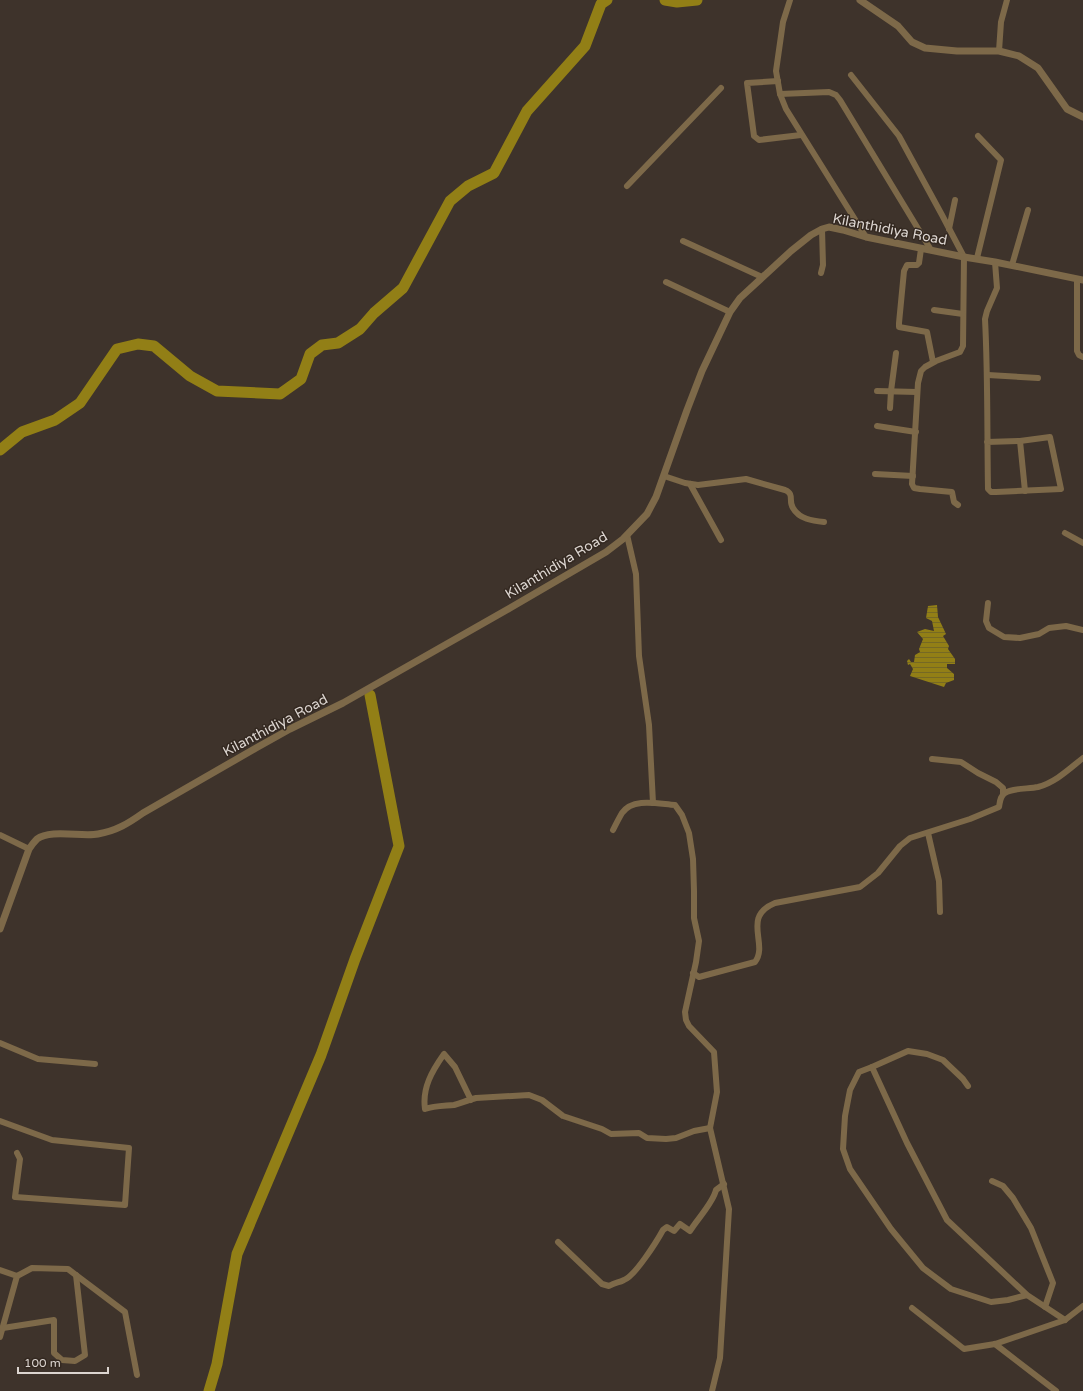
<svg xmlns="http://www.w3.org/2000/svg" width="1083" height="1391" font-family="'Varela Round',sans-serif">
<defs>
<pattern id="water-rules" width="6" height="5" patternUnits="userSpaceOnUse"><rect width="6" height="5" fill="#927f16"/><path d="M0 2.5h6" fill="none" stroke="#766924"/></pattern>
</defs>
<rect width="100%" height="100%" fill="#3e332b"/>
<polygon fill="url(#water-rules)" points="937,605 938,617 946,634 943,636 949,646 948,649 955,659 955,664 947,664 947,668 954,674 954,680 946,683 944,687 910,676 913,669 910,664 908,665 907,661 909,659 911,662 914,662 915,655 920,652 919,649 923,639 917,632 925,629 934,631 932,621 926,618 928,606"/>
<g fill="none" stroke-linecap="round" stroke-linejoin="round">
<g stroke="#927f16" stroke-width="11">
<polyline points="665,0 677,2 697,0"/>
<polyline points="0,450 22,432 55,420 80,403 117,349 138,344 154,346 190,376 217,391 280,394 301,379 310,354 322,345 338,343 360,329 374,313 403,288 450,201 468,186 494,173 527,111 585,46 601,4 607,0"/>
<polyline points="209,1391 217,1364 237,1254 321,1055 355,959 399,846 370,695"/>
</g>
<g stroke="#7d6949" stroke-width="6">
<polyline points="790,0 783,22 776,71 780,94 786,109 866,237"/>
<polyline points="999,51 1001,22 1007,0"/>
<polyline points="851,75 899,136 942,215 964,257 963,346 960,352 936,361 925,367 921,371 918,383 912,484 914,488 920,489 952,492 954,502 958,505"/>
<polyline points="778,81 747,83 754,136 759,140 801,135"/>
<polyline points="780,94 829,92 836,95 840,100 931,250"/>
<polyline points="627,186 721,88"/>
<polyline points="949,229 955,200"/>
<polyline points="683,241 762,277"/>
<polyline points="921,249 919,263 917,265 907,265 904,271 899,323 899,327 927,332 933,362"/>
<polyline points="977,258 1001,160 978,136"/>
<polyline points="1012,265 1028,210"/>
<polyline points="821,273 823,265 822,229"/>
<polyline points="1077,279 1077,351 1079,355 1083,357"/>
<polyline points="666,282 730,312"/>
<polyline points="934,310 963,314"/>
<polyline points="988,375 1038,378"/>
<polyline points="877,391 917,392"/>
<polyline points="890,408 891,391 896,353"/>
<polyline points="877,426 916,432"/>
<polyline points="1020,441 1025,491"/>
<path d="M987 442 1020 441 1050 437 1061 489 996 492H991L988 489C987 432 988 376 985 319L987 311 997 288 995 262"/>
<polyline points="875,474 913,476"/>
<path d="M664 476 685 483 698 485 746 479 785 490C795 494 788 501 793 508 799 519 813 521 824 522"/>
<polyline points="690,484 721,540"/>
<polyline points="1065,533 1083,543"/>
<polyline points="627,535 636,574 639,656 649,725 653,803"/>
<polyline points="988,603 986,621 989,628 1004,637 1020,638 1039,634 1049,628 1066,626 1083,630"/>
<polyline points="932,759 961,762 978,773 996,782 1003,788 1003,794"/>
<path d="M613 830C616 824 619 818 622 813 633 797 659 804 675 805L682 815 689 833 693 859 694 891V918L699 941 696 962 685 1012 686 1020 689 1026 714 1052 717 1092 710 1128 729 1209 720 1358 712 1391"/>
<polyline points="928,833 939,881 940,912"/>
<polyline points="0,835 29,849"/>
<path d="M693 973 699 977 755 962C769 944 741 917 775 903L860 887 878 873 900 846 910 838 970 819 999 807C1000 802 1000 796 1005 793 1012 788 1029 789 1038 787 1056 782 1069 769 1083 758"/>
<polyline points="0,1043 38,1059 95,1064"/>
<polyline points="872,1067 908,1051 927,1054 943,1060 963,1079 968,1086"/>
<path d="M471 1100 455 1067 444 1054C432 1071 422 1088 425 1109 434 1106 444 1106 454 1105 461 1103 468 1100 476 1098L529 1095 542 1100 563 1116 602 1129 611 1134 639 1133 647 1138 666 1139 676 1138 694 1131 710 1128"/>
<polyline points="0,1121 52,1140 129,1148 125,1205 15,1197 20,1159 17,1153"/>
<polyline points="992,1181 1003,1186 1013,1198 1031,1228 1053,1283 1045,1307"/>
<path d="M558 1242 602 1284 609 1286C616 1282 618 1283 624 1280 635 1276 657 1241 663 1230L667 1227 674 1231 680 1224 690 1231C698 1218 713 1203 716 1190L724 1184"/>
<polyline points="0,1270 17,1276 0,1337"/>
<polyline points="17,1276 32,1268 68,1269 125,1312 137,1375"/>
<polyline points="1027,1295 1008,1300 991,1302 951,1289 923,1268 891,1229 850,1169 843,1149 845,1116 850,1090 859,1072 872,1067 907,1143 947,1220 1027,1295 1065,1320"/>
<polyline points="912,1308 964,1349 995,1344 1065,1320 1083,1306"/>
<polyline points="3,1328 54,1320 54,1353 62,1360 75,1361 85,1355 76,1275"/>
<polyline points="995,1344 1056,1391"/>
</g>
<g stroke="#7d6949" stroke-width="7">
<polyline points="860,0 898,26 912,42 925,48 957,51 999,51 1019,56 1038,68 1067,109 1083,117"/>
<path d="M0 929 29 849C31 846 34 842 37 839 50 829 82 837 98 834 116 831 129 823 143 813L256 748 290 729 343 703 510 608 606 552 623 539 647 514 656 497 687 410 702 371 730 312 740 298 791 251 811 235 822 229 829 227 843 230 866 237 964 257 995 262 1083 280"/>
</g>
</g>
<g text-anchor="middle" stroke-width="3" stroke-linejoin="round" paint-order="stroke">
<g font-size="14" fill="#dcd5d0" stroke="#342921">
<text transform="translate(890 229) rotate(11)" y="5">Kilanthidiya Road</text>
<text transform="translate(556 565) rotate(-31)" y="5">Kilanthidiya Road</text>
<text transform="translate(275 725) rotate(-28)" y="5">Kilanthidiya Road</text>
</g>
</g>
<path d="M18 1367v6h90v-6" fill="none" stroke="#dcd5d0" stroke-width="2"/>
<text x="24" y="1367" font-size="12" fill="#dcd5d0" stroke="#342921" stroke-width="3" paint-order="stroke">100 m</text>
</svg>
